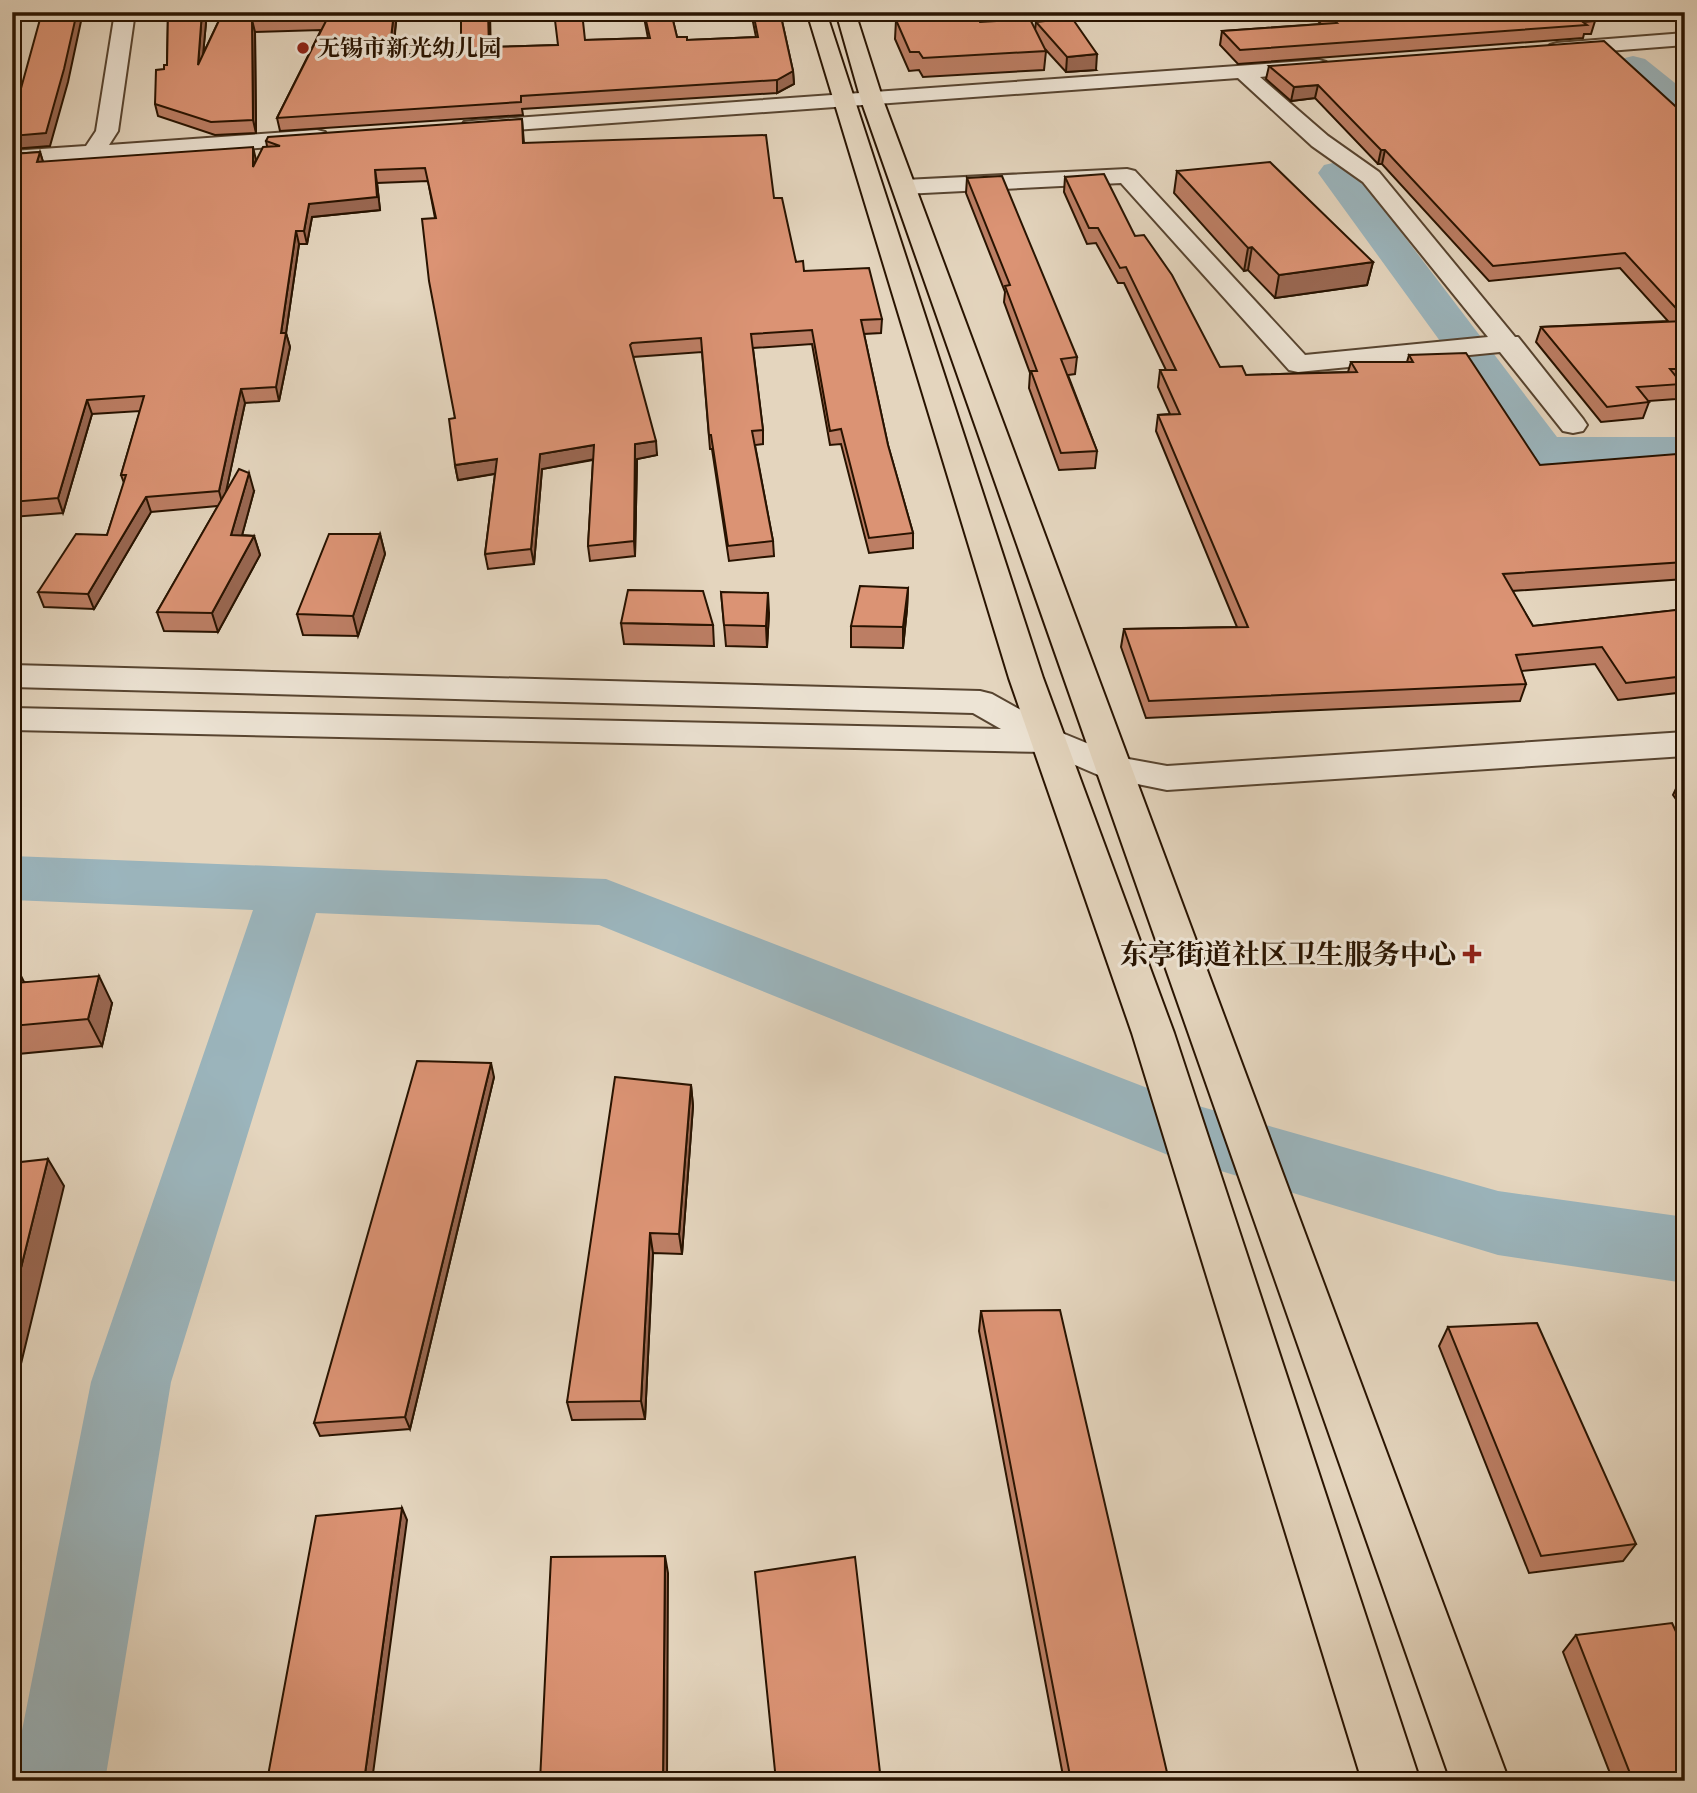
<svg xmlns="http://www.w3.org/2000/svg" width="1697" height="1793" font-family="'IM FELL English','Noto Serif SC',serif">
<rect width="100%" height="100%" fill="#e4d5be"/>
<filter id="stains"><feTurbulence type="fractalNoise" baseFrequency=".00286" numOctaves="4"/><feColorMatrix values="0 0 0 0 .2 0 0 0 0 .09 0 0 0 0 .02 0 0 0 .5 -.17"/></filter>
<radialGradient id="worn" r=".72"><stop offset=".6" stop-color="#630" stop-opacity="0"/><stop offset="1" stop-color="#630" stop-opacity=".3"/></radialGradient>
<g fill="none" stroke-linecap="round" stroke-linejoin="round">
<g fill="#9bb5bd" fill-rule="evenodd">
<polygon points="1633,56 1645,59 1685,91 1685,118 1673,115 1621,73 1616,66 1621,59"/>
<polygon points="1337,162 1350,165 1557,437 1685,437 1685,465 1544,465 1527,461 1318,173 1324,165"/>
<polygon points="12,856 606,879 1181,1101 1498,1191 1685,1217 1685,1283 1498,1255 1168,1155 599,925 316,913 171,1382 105,1781 12,1781 91,1382 253,910 12,900"/>
</g>
<g stroke="#574430" stroke-width="4">
<g id="minor">
<polygon points="115,12 135,12 118,131 109,145 317,130 325,132 328,137 325,142 317,144 12,165 12,151 86,146 96,131"/>
<polygon points="1685,33 1685,45 1557,55 1550,53 1547,49 1550,45 1557,43"/>
<polygon points="1319,60 1326,62 1329,66 1326,70 1260,77 1328,136 1379,172 1515,337 1518,337 1583,419 1587,425 1583,431 1573,433 1563,431 1500,352 1298,372 1289,370 1121,183 904,194 896,192 893,187 896,182 904,180 1127,169 1135,171 1305,355 1488,337 1363,182 1312,146 1238,78 472,133 464,132 461,127 464,122 472,121"/>
<polygon points="12,665 980,691 992,694 1062,733 1123,758 1167,766 1685,732 1685,756 1167,790 1103,777 1045,752 12,730 12,708 1001,729 973,713 12,687"/>
</g>
</g>
<g stroke="#281300" stroke-width="4">
<g id="major">
<polygon points="807,12 826,12 1043,678 1174,1033 1420,1781 1362,1781 1132,1033 1009,678"/>
<polygon points="836,12 855,12 883,100 1509,1781 1451,1781 861,100"/>
</g>
</g>
<use href="#minor" fill="#ede4d5" fill-rule="evenodd"/>
<use href="#major" fill="#e4d5be" fill-rule="evenodd"/>
</g>
<g fill="#bc7e64" stroke="#281300" stroke-width="2">
<polygon points="168,12 207,12 203,54 223,12 397,12 393,55 461,53 490,47 558,45 585,40 648,38 643,12 671,12 677,37 687,40 756,37 751,12 780,12 793,71 794,84 777,93 522,109 523,115 280,131 277,118 321,30 255,32 256,133 215,135 158,116 155,104 164,69 167,65"/>
<polygon points="894,12 929,12 932,19 980,22 1035,30 1036,22 1096,70 1066,72 1045,49 1046,51 1044,70 923,77 919,70 909,71 895,39 896,20"/>
<polygon points="1313,12 1584,12 1595,21 1591,34 1584,34 1583,38 1238,64 1220,45 1222,31 1321,24 1312,15"/>
<polygon points="1269,66 1685,115 1685,384 1682,384 1676,399 1648,401 1649,402 1643,418 1601,422 1536,342 1541,327 1668,321 1620,268 1489,281 1382,164 1378,164 1315,98 1291,101 1266,79"/>
<polygon points="522,119 524,143 774,198 796,262 804,271 882,319 881,333 864,334 888,445 913,533 913,548 869,553 841,444 830,445 812,344 753,348 763,430 763,444 755,445 773,541 774,556 729,561 712,449 710,449 702,352 633,357 657,455 637,459 635,556 590,561 588,546 593,460 542,469 534,564 488,569 485,554 495,474 458,480 455,465 455,418 435,218 428,181 377,183 380,210 312,217 307,244 299,244 286,333 290,347 279,401 245,403 226,491 254,491 242,535 254,536 260,555 218,632 164,631 157,612 218,506 151,512 94,609 44,607 38,592 107,535 124,483 121,475 140,411 92,414 63,513 12,517 12,154 40,152 43,162 256,161 267,146 266,141"/>
<polygon points="1177,171 1373,262 1367,285 1275,298 1248,270 1244,271 1174,193"/>
<polygon points="1065,177 1135,236 1220,367 1246,375 1348,372 1351,362 1407,362 1409,355 1540,465 1685,462 1685,579 1512,591 1533,626 1685,609 1685,692 1618,700 1595,664 1521,671 1526,684 1520,701 1146,718 1121,647 1124,629 1237,627 1156,431 1158,415 1170,414 1158,387 1160,370 1166,370 1124,283 1118,283 1096,243 1087,244 1064,192"/>
<polygon points="967,178 1077,357 1075,374 1068,375 1097,451 1095,468 1059,470 1029,388 1030,373 1004,302 1005,292 966,193"/>
<polygon points="380,534 385,554 358,636 303,635 297,614"/>
<polygon points="908,588 907,609 903,648 851,647 851,626"/>
<polygon points="721,592 769,613 767,647 726,646"/>
<polygon points="621,623 713,625 714,646 624,644"/>
<polygon points="1683,774 1685,774 1685,812 1673,795"/>
<polygon points="12,973 24,982 112,1003 102,1046 18,1054 15,1064 12,1064"/>
<polygon points="494,1077 410,1429 320,1436 314,1423"/>
<polygon points="691,1085 693,1106 682,1254 653,1253 645,1419 572,1420 567,1402"/>
<polygon points="981,1311 1169,1781 1064,1781 979,1331"/>
<polygon points="1448,1327 1636,1544 1623,1561 1529,1573 1439,1346"/>
<polygon points="1576,1635 1685,1781 1613,1781 1563,1652"/>
</g>
<g fill="#996751" stroke="#281300" stroke-width="2">
<polygon points="12,12 16,12 12,20"/>
<polygon points="77,12 83,12 68,82 50,146 12,149 12,136"/>
<polygon points="202,12 207,12 201,77 198,65"/>
<polygon points="394,12 397,12 391,68 389,55"/>
<polygon points="488,12 490,12 491,60 489,47"/>
<polygon points="252,20 255,32 256,133 253,120"/>
<polygon points="1097,54 1096,70 1066,72 1067,57"/>
<polygon points="793,71 794,84 777,93 777,80"/>
<polygon points="1318,85 1315,98 1291,101 1294,87"/>
<polygon points="253,147 256,160 253,167"/>
<polygon points="1381,150 1385,150 1382,164 1378,164"/>
<polygon points="40,152 44,165 37,162"/>
<polygon points="375,170 377,183 380,210 312,217 307,244 304,231 309,204"/>
<polygon points="296,231 299,244 286,333 290,347 279,401 276,387 281,333"/>
<polygon points="1252,247 1248,270 1244,271 1248,248"/>
<polygon points="1373,262 1367,285 1275,298 1279,275"/>
<polygon points="241,389 245,403 223,506 219,491"/>
<polygon points="87,400 92,414 63,513 58,498"/>
<polygon points="656,441 657,455 637,459 635,556 634,541 635,444"/>
<polygon points="594,445 595,459 542,469 534,564 531,549 540,454"/>
<polygon points="497,459 499,473 458,480 455,465"/>
<polygon points="249,473 254,491 237,554 231,535"/>
<polygon points="146,497 151,512 94,609 88,594"/>
<polygon points="380,534 385,554 358,636 353,616"/>
<polygon points="254,536 260,555 218,632 212,613"/>
<polygon points="908,588 907,609 903,648 903,627"/>
<polygon points="768,593 769,613 767,647 766,626"/>
<polygon points="19,972 33,1000 16,983"/>
<polygon points="99,976 112,1003 102,1046 88,1019"/>
<polygon points="12,1044 18,1054 15,1064 12,1059"/>
<polygon points="491,1063 494,1077 410,1429 405,1417"/>
<polygon points="691,1085 693,1106 682,1254 679,1234"/>
<polygon points="48,1159 64,1186 12,1401 12,1304"/>
<polygon points="650,1233 653,1253 645,1419 641,1401"/>
<polygon points="402,1508 407,1520 372,1781 364,1781"/>
<polygon points="665,1556 668,1573 667,1781 663,1781"/>
</g>
<g fill="#db9374" stroke="#281300" stroke-width="2">
<polygon points="42,12 77,12 64,69 46,133 12,136 12,121"/>
<polygon points="168,12 202,12 198,65 223,12 394,12 389,55 461,53 461,12 488,12 489,47 558,45 554,12 582,12 585,40 650,38 644,12 671,12 677,37 687,37 687,40 758,37 753,12 780,12 793,71 777,80 521,96 521,102 277,118 328,17 252,20 253,120 211,122 155,104 156,70 164,69 164,65 167,65"/>
<polygon points="900,12 929,12 932,19 978,17 980,22 1030,19 1046,51 923,58 919,52 910,52 896,20 903,20"/>
<polygon points="1326,12 1584,12 1595,21 1583,22 1587,25 1240,50 1222,31 1337,23"/>
<polygon points="1072,18 1097,54 1067,57 1036,22"/>
<polygon points="1604,41 1685,115 1685,318 1625,253 1493,266 1385,150 1381,150 1318,85 1294,87 1269,66"/>
<polygon points="522,119 523,143 766,135 774,198 782,198 796,262 803,261 804,271 869,268 882,319 861,320 888,445 913,533 869,538 841,429 830,431 812,330 751,334 763,430 752,431 773,541 728,546 711,435 709,435 701,338 632,343 630,345 656,441 635,444 634,541 588,546 594,445 540,454 531,549 485,554 497,459 455,465 449,419 455,418 429,281 422,219 436,218 425,168 375,170 377,197 309,204 304,231 296,231 281,333 286,333 276,387 241,389 219,491 146,497 88,594 38,592 76,534 107,535 126,475 121,475 144,396 87,400 58,498 12,502 12,154 40,152 37,162 253,147 253,167 263,147 280,146 266,141 268,137"/>
<polygon points="1270,162 1373,262 1279,275 1252,247 1248,248 1177,171"/>
<polygon points="1104,174 1135,236 1144,235 1172,275 1220,367 1242,366 1246,375 1357,372 1351,362 1413,362 1409,355 1466,353 1540,465 1677,454 1685,462 1685,562 1503,574 1533,626 1685,609 1685,676 1626,683 1602,647 1516,655 1526,684 1149,701 1124,629 1248,627 1158,415 1180,414 1160,370 1176,370 1126,267 1120,268 1098,228 1089,228 1065,177"/>
<polygon points="1002,176 1077,357 1061,359 1097,451 1061,453 1031,371 1037,371 1005,286 1010,285 967,178"/>
<polygon points="1685,321 1685,369 1670,369 1682,384 1637,387 1649,402 1607,407 1541,327"/>
<polygon points="239,469 249,473 231,535 254,536 212,613 157,612"/>
<polygon points="329,534 380,534 353,616 297,614"/>
<polygon points="860,586 908,588 903,627 851,626"/>
<polygon points="628,590 703,591 713,625 621,623"/>
<polygon points="721,592 768,593 766,626 724,625"/>
<polygon points="19,972 16,983 99,976 88,1019 12,1026 12,973"/>
<polygon points="417,1061 491,1063 405,1417 314,1423"/>
<polygon points="615,1077 691,1085 679,1234 650,1233 641,1401 567,1402"/>
<polygon points="48,1159 12,1304 12,1163"/>
<polygon points="1060,1310 1169,1781 1071,1781 981,1311"/>
<polygon points="1537,1323 1636,1544 1541,1556 1448,1327"/>
<polygon points="402,1508 364,1781 267,1781 316,1516"/>
<polygon points="665,1556 663,1781 540,1781 551,1557"/>
<polygon points="855,1557 881,1781 776,1781 755,1572"/>
<polygon points="1672,1623 1685,1651 1685,1781 1633,1781 1576,1635"/>
</g>
<g fill="#8f2418" stroke="#ede4d5" stroke-width="2.5">
<circle cx="303" cy="48" r="7"/>
<path d="M1468.5 943.5h7v7h7v7h-7v7h-7v-7h-7v-7h7z"/>
</g>
<g text-anchor="middle" stroke-width="6" stroke-linejoin="round" paint-order="stroke">
<g font-size="23" font-weight="bold" fill="#281300" stroke="#ede4d5" text-anchor="start">
<text x="317" y="56">无锡市新光幼儿园</text>
</g>
<g font-size="28" font-weight="bold" fill="#281300" stroke="#ede4d5" text-anchor="end">
<text x="1456" y="964">东亭街道社区卫生服务中心</text>
</g>
</g>
<rect width="1697" height="1793" fill="none" stroke="#e4d5be" stroke-width="42"/>
<rect x="14" y="14" width="1669" height="1765" fill="none" stroke="#281300" stroke-width="3.5"/>
<rect x="21" y="21" width="1655" height="1751" fill="none" stroke="#281300" stroke-width="2"/>
<rect width="100%" height="100%" filter="url(#stains)"/>
<rect width="100%" height="100%" fill="url(#worn)"/>
</svg>
